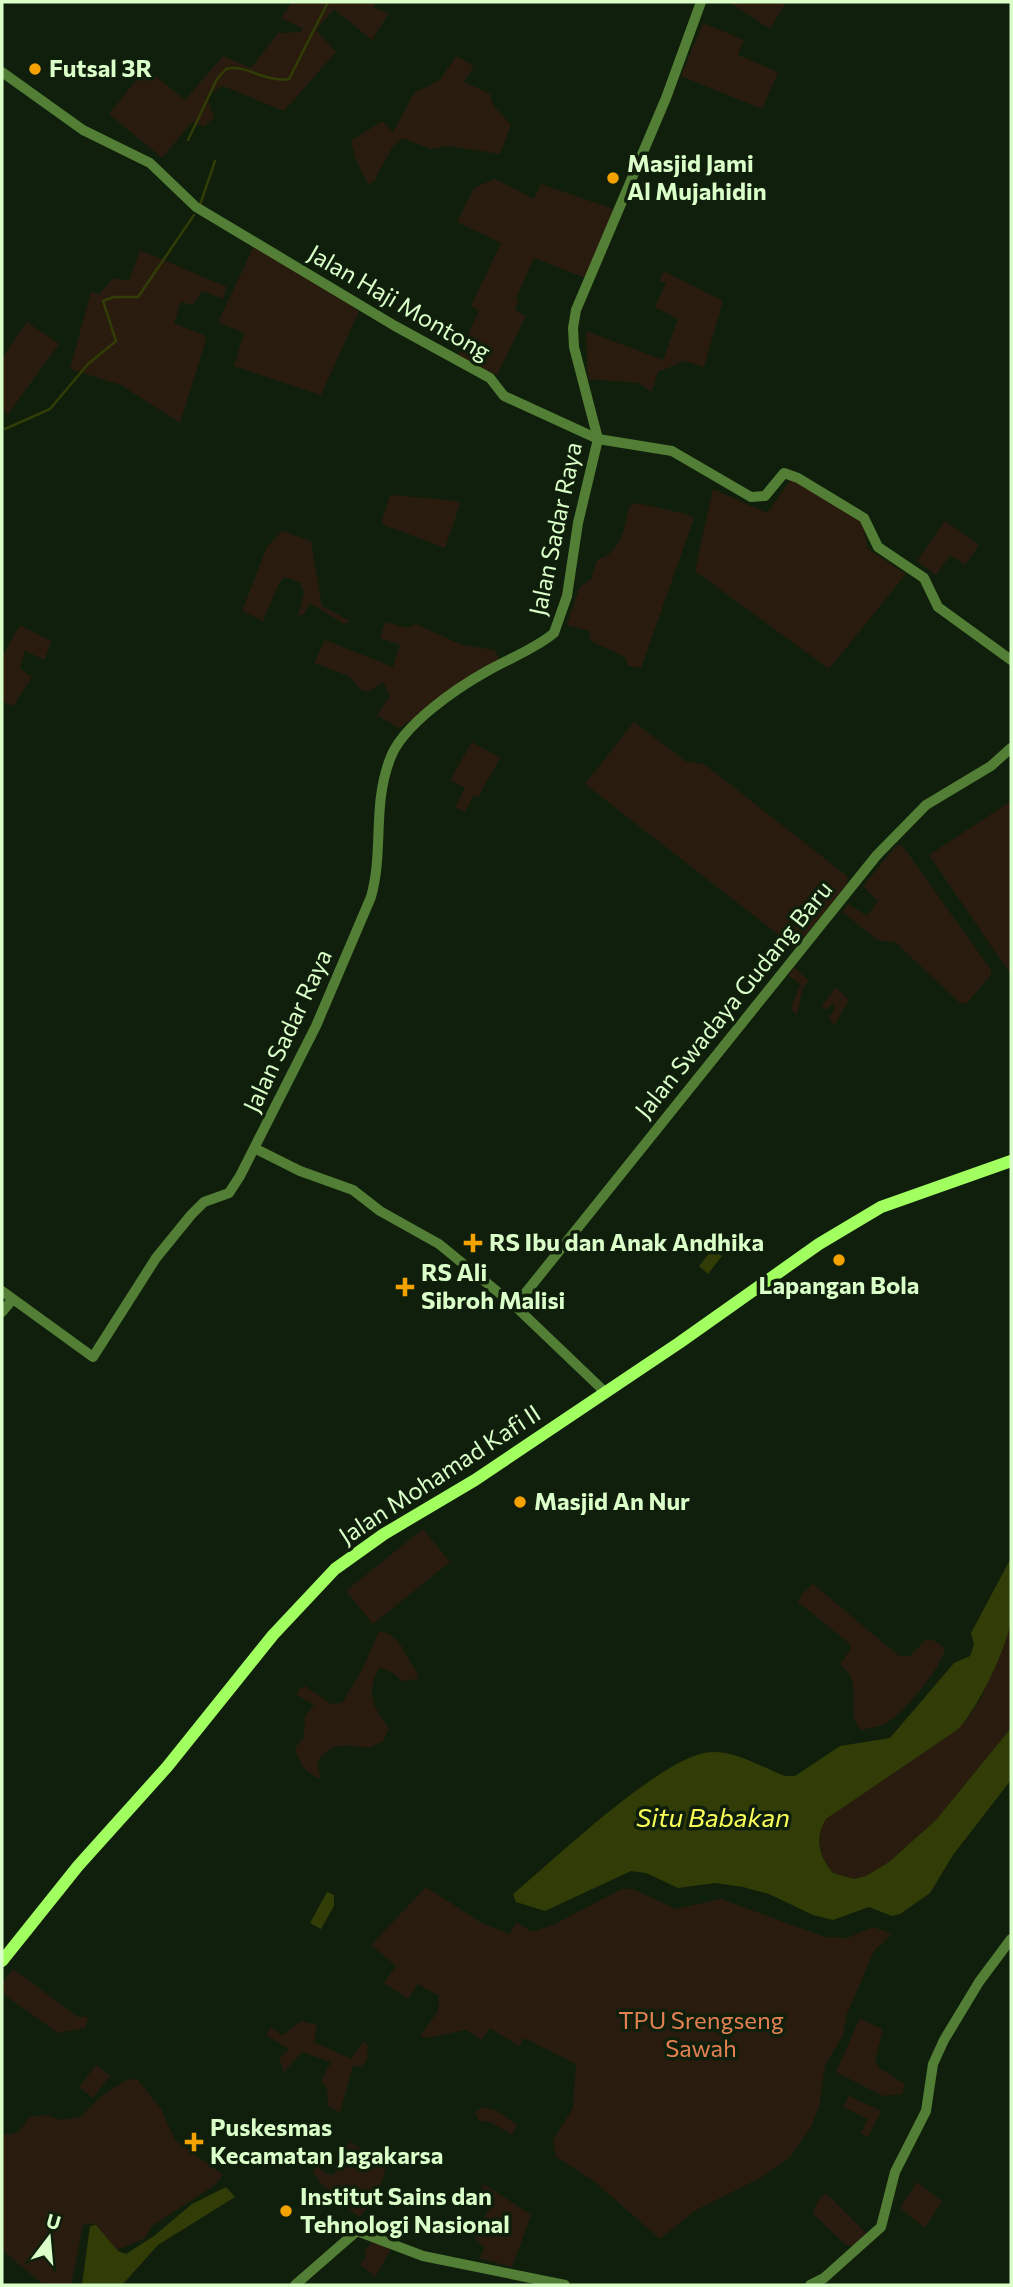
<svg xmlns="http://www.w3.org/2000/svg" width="1013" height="2287" font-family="Commissioner,sans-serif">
<rect width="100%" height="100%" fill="#101f0b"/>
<g fill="#291c0e">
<polygon points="292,2 377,2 373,8 389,13 372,40 334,9 316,30 336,52 284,111 223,86 207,95 214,118 204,126 192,122 162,158 109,114 146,68 185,100 223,56 251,68 278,33 301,32 303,29 281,18"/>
<polygon points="729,2 786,2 770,29"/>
<polygon points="703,23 744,40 738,55 778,72 762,109 681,76"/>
<polygon points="456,56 474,66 464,82 490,94 493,105 511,125 500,154 449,146 431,149 402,138 392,148 374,181 368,184 356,160 351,141 382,121 393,132 414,93 440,80"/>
<polygon points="495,179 534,199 541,184 616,210 588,279 534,258 516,298 519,300 515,310 526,316 497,375 457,357 479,311 471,306 501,243 457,222 474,188"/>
<polygon points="255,244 359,311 321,395 234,366 244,333 218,322"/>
<polygon points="140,250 227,287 223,299 202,291 193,305 181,302 174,323 203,335 206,340 180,423 121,385 70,369 91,292 99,294 114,278 129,281"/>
<polygon points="664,271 723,301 704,367 685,361 658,372 652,392 638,383 588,379 586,331 663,360 678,319 655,307 666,283 659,281"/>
<polygon points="27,322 59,344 8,414 2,410 2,358"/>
<polygon points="792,478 861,518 868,549 906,574 829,669 695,571 713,489 767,513"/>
<polygon points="390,495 458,501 460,504 445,548 384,525 382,521"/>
<path d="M637 503 690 515 694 518 641 668 628 666 625 657 591 641 589 631 567 625 579 588 591 579 597 560C622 552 624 529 629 507Z"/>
<polygon points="945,521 979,545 965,565 950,555 936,575 917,561"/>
<polygon points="282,531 311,541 322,606 350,621 344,624 310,603 304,614 298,616 304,593 300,582 285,577 279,583 263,621 242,611 267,547"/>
<polygon points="385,622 407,628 416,624 462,645 495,650 500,662 399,728 377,715 390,696 383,682 368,692 361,690 349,676 314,663 325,640 393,667 400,645 380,638"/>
<polygon points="20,625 51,641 45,660 25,651 20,668 32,677 13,706 4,702 2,706 2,657"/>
<polygon points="634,722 685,761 704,764 847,876 847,884 799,943 789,943 585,784"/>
<polygon points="472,742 500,758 478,797 474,795 465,812 455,807 465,788 450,780"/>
<polygon points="1011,801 1011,975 929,855"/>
<polygon points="902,845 991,970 991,975 966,1004 960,1003 895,942 877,940 843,912 848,904 867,916 878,901 863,886 896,846"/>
<polygon points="794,967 809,981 803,988 797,1015 791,1009 800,984 788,975"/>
<polygon points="836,987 849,1000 834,1026 829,1017 835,1008 832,1004 826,1010 822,1006"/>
<polygon points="423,1529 450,1562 373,1624 346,1591"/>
<path d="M813 1584 899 1656H910L927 1639 935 1641 944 1648C947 1662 902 1714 888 1722 881 1727 871 1727 862 1730 847 1722 858 1694 851 1677 849 1672 844 1668 840 1664L850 1650V1644L798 1602 802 1594Z"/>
<path d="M1011 1618V1728L936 1820 889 1862 866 1876 854 1879 833 1873C819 1857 814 1838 826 1819L965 1722 981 1699Z"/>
<path d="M379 1631C404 1636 403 1656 418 1673L417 1679 402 1681 392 1672 379 1668C365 1694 373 1706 389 1728L383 1741 370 1748C346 1747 333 1738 317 1763L321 1779C305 1773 300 1764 295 1748L304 1737 305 1717 314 1705 297 1695 299 1689 305 1686 331 1704 342 1703 362 1670Z"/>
<polygon points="426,1887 480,1922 509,1934 517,1922 531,1932 553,1925 622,1889 633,1889 676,1909 721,1899 825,1937 847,1938 873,1927 892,1934 874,1951 847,2014 843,2035 825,2065 819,2107 811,2127 790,2157 762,2177 696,2210 660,2239 594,2181 556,2157 553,2140 573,2108 576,2064 524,2038 519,2046 490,2028 482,2040 466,2030 427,2038 420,2036 438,2011 439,1996 418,1984 408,1999 384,1983 396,1966 371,1945"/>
<polygon points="13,1969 78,2017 88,2017 86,2028 58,2033 2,1993 2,1983"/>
<polygon points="860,2018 883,2030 875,2061 879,2068 905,2084 902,2094 883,2096 836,2072"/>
<polygon points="301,2021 317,2025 314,2042 351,2059 363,2042 368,2045 367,2060 361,2067 353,2065 340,2113 328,2106 327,2089 321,2081 331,2062 302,2052 284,2072 279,2059 289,2049 266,2035 271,2027 282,2036"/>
<polygon points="96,2065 110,2076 93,2098 79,2087"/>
<path d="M128 2079 138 2080 161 2109 175 2140 223 2175 215 2185 152 2226 145 2238 117 2250 92 2223 83 2225 71 2285H44L2 2250V2134C17 2137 22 2129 29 2117L47 2115 60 2120 80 2117 102 2096Z"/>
<polygon points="849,2096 881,2111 868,2137 861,2133 868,2119 843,2107"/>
<polygon points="483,2107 496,2110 517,2125 512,2135 490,2122 479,2121 475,2112"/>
<path d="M350 2142 386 2164C383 2184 374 2204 359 2217L321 2184 313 2172 317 2165 324 2173 334 2175 342 2153Z"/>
<polygon points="917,2182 942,2201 925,2228 900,2208"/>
<polygon points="484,2184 531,2215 512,2267 479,2258 485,2248 475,2239 478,2227 492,2205 478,2197"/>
<polygon points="826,2193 867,2234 853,2246 846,2245 813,2214 817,2202"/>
<polygon points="376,2239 392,2247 375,2277 360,2264 366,2257 365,2249"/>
</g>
<g fill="#313c07">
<polygon points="713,1249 722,1256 708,1274 699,1266"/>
<path d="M1011 1558C1011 1577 1012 1600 1011 1617 1010 1643 976 1713 957 1730L826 1819C814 1838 819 1857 833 1873L854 1879 866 1876 889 1862 936 1820 1011 1728V1780L953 1855 930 1893 900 1914 892 1916 869 1907 833 1920 813 1915 769 1894 743 1887 715 1883 678 1888 646 1873 631 1871 545 1911 516 1902 513 1894C553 1861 667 1751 713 1752 739 1752 761 1767 785 1776H795L840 1746 890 1738 954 1663 970 1656 974 1645 971 1633Z"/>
<polygon points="327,1892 334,1895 334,1906 321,1929 310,1923"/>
<polygon points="226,2187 235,2197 158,2245 122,2285 82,2285 90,2226 96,2225 118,2251 126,2254 154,2236 192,2204"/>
</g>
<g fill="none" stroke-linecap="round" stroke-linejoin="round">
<g stroke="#313c07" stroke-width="2.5">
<path d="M188 140 217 79 226 69C244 63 265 83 289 79L328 2"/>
<polyline points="200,205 215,161"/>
<polyline points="5,429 50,409 88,364 116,341 103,301 114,297 138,297 194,215"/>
</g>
<g stroke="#527f35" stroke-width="10">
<polyline points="2,72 83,130 150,163 196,207 395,326 490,378 504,396 598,439 672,451 751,497 765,496 784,473 798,478 864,518 878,547 924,578 938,607 1011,660"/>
<polyline points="256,1149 300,1171 353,1190 380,1211 439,1244 515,1306 605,1392"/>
<path d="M2 1291 93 1357 156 1258 191 1215 204 1202 229 1193 240 1176 316 1026 371 897C384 851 372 806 390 759 402 725 458 687 489 670 510 658 535 649 554 633L567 596 578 523 598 439 574 347 573 328 576 310 666 98 701 2"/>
<polyline points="515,1306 877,855 926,805 991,766 1011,748"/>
<polyline points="2,1312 12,1300"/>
<polyline points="295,2285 357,2231 423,2256 565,2285"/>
<polyline points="810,2285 824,2278 881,2227 895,2172 926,2111 933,2064 944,2040 979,1982 1011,1939"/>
</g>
<polyline stroke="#a1ff60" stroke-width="12" points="2,1961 78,1866 167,1767 273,1635 335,1569 384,1534 475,1480 679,1343 819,1244 881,1207 1011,1161"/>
</g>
<g fill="#f4a200" stroke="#101f0b" stroke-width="2.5">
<circle cx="35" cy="69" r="7"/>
<circle cx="613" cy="178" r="7"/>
<path d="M469.5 1232.5h7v7h7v7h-7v7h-7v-7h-7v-7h7z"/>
<circle cx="839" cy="1260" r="7"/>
<path d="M401.5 1276.5h7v7h7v7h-7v7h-7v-7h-7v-7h7z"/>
<circle cx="520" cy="1502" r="7"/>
<path d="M190.5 2131.5h7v7h7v7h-7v7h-7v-7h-7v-7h7z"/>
<circle cx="286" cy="2211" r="7"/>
</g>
<g text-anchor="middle" stroke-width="7" stroke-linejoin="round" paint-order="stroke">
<g font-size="24" font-weight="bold" fill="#daffc9" stroke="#101f0b" text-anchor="start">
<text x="49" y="77">Futsal 3R</text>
<text x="627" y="172">Masjid Jami<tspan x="627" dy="28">Al Mujahidin</tspan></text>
<text x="489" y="1251">RS Ibu dan Anak Andhika</text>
<text x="421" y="1281">RS Ali<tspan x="421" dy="28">Sibroh Malisi</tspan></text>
<text x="839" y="1294" text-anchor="middle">Lapangan Bola</text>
<text x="534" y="1510">Masjid An Nur</text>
<text x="210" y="2136">Puskesmas<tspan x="210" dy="28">Kecamatan Jagakarsa</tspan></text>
<text x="300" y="2205">Institut Sains dan<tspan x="300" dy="28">Tehnologi Nasional</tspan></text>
</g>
<g font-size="24" fill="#daffc9" stroke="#101f0b">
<text transform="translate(399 303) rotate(30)" y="8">Jalan Haji Montong</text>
<text transform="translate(556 529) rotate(-78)" y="8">Jalan Sadar Raya</text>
<text transform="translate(734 1000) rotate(-51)" y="8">Jalan Swadaya Gudang Baru</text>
<text transform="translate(288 1031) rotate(-65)" y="8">Jalan Sadar Raya</text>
<text transform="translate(440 1475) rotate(-33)" y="8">Jalan Mohamad Kafi II</text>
</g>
<g font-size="24" fill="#e28052" stroke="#101f0b">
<text x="701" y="2029">TPU Srengseng<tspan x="701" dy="28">Sawah</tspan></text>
</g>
<g font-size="26" font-style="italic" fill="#faff57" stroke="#101f0b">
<text x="713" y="1827">Situ Babakan</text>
</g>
</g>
<rect width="1013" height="2287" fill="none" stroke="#daffc9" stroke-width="7"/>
<g transform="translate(49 2238) rotate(16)" stroke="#101f0b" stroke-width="5" paint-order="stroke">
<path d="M0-5L12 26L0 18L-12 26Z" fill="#daffc9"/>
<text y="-10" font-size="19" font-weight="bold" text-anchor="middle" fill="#daffc9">U</text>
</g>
</svg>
